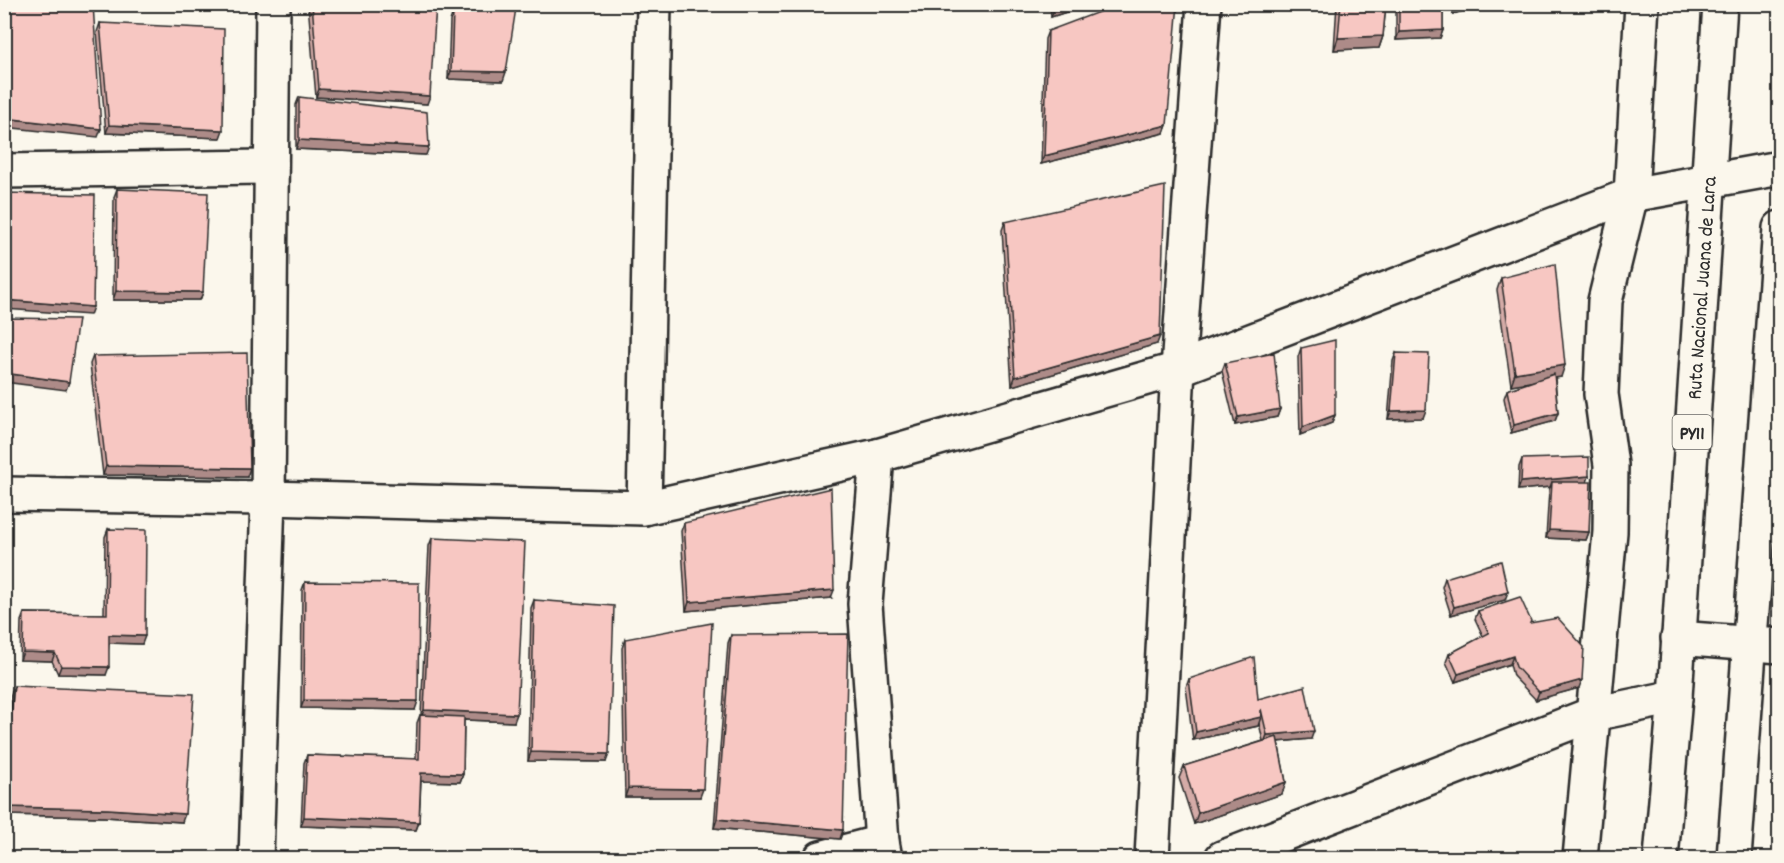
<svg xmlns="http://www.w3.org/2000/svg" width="1784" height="863" font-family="Dekko,sans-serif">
<rect width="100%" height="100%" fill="#fbf7ec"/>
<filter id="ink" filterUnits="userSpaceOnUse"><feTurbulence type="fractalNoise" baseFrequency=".0167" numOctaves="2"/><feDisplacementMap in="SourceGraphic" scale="12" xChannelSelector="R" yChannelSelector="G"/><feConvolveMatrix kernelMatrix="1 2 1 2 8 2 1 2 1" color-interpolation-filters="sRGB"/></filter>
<g filter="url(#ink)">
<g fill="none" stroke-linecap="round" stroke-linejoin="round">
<g stroke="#2b2b2b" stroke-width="38">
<g id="minor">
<polyline points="4,171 270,167"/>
<polyline points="877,456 865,604 882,842 885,858"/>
<polyline points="4,494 268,498 644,508 877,456 1178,369 1631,195 1780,168"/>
<polyline points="644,508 654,4"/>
<polyline points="1678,638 1780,646"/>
<polyline points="256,858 268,498 273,4"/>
<polyline points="821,858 882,842"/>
<polyline points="1152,858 1178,369 1204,4"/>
<polyline points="1222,858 1593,714 1675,697"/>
<polyline points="1580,858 1610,532 1611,465 1601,394 1605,301 1631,195 1642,4"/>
<polyline points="1734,858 1780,228"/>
</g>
</g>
<g stroke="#2b2b2b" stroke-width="38">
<polyline id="trunk" points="1661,858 1675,697 1720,4"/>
</g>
<use href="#minor" stroke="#fbf7ec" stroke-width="33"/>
<use href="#trunk" stroke="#fbf7ec" stroke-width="33"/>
</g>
<g fill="#d4aba7" stroke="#2b2b2b" stroke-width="1.5">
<polygon points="308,4 436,4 427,104 316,97"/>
<polygon points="1050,4 1091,4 1051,17"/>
<polygon points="1337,4 1386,4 1383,36 1379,48 1334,50"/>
<polygon points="1396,4 1443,4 1443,30 1440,38 1396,40"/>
<polygon points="1454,4 1481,4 1479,6 1453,14"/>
<polygon points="453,12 503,81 448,79 450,21"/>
<polygon points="100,23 220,138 106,133 97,32"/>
<polygon points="1048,31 1167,125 1164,133 1041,164 1045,39"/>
<polygon points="299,97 426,155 296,149 296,105"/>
<polygon points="117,189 203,292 200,300 113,300 114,197"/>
<polygon points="1005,222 1157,344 1012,386 1002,230"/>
<polygon points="1501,278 1561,377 1555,378 1558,413 1555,421 1511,433 1504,398 1507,390 1534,381 1511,385 1497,290"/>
<polygon points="1301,348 1335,415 1332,423 1300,435 1298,357"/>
<polygon points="1396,353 1423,418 1388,419 1393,361"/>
<polygon points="93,356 247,477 103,475 90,364"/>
<polygon points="1225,363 1280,409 1277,417 1235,425 1222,371"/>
<polygon points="1522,459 1589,476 1587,482 1589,532 1586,540 1546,538 1549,490 1550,487 1518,490 1519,467"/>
<polygon points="684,523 831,598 686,611 681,531"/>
<polygon points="108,529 142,644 109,643 106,675 58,674 52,661 20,660 21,621 24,613 104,614 105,537"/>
<polygon points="432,538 514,722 464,720 463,774 460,782 421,781 419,822 416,830 301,826 304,763 307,755 416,759 417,723 420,715 421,715 429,546"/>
<polygon points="1445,578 1505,600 1451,615 1442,587"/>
<polygon points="305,582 415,710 301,708 302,590"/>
<polygon points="534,600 606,762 528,761 531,608"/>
<polygon points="1478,611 1530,623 1579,688 1536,700 1513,676 1510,664 1455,682 1446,662 1449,654 1483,636 1475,619"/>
<polygon points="731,635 843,830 840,839 714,828 728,643"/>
<polygon points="625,639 700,797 625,797 622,648"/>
<polygon points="1189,679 1258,699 1311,739 1278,742 1286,782 1282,794 1194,824 1179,778 1184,766 1263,741 1259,723 1258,726 1193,740 1186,687"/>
<polygon points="14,686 182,822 105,817 4,815 4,762 11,694"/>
</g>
<g fill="#ad8b88" stroke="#2b2b2b" stroke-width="1.5">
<polygon points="1067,4 1091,4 1051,17 1054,9"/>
<polygon points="1457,4 1481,4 1479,6 1453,14"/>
<polygon points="1443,30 1440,38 1396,40 1399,32"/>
<polygon points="1383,36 1379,48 1334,50 1338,38"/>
<polygon points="451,71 506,72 503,81 448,79"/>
<polygon points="319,89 430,96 427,104 316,97"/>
<polygon points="4,118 101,129 98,137 4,127"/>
<polygon points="109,125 223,130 220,138 106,133"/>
<polygon points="1167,125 1164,133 1041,164 1044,156"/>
<polygon points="299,140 429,147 426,155 296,149"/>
<polygon points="116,291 203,292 200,300 113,300"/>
<polygon points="4,300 93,307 90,315 4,309"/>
<polygon points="1160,336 1157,344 1012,386 1015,377"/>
<polygon points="1565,365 1561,377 1511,385 1515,373"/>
<polygon points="4,373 69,382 66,390 4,382"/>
<polygon points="1280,409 1277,417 1235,425 1238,417"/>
<polygon points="1426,410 1423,418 1388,419 1391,411"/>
<polygon points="1558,413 1555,421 1511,433 1514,425"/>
<polygon points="1335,415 1332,423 1300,435 1303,427"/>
<polygon points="106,466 250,468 247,477 103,475"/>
<polygon points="1589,476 1586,484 1552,482 1550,487 1518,490 1521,482"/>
<polygon points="1549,530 1589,532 1586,540 1546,538"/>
<polygon points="834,590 831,598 686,611 689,602"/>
<polygon points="1508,592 1505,600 1451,615 1454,607"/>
<polygon points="109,635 145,636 142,644 106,643"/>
<polygon points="23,652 55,653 52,661 20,660"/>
<polygon points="1513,656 1510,664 1455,682 1458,674"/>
<polygon points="61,666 109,667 106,675 58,674"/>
<polygon points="1582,680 1579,688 1536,700 1539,692"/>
<polygon points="304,700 418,701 415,710 301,708"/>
<polygon points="424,710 517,714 514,722 421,718"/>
<polygon points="1261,717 1258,726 1193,740 1196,732"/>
<polygon points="1314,731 1311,739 1264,743 1267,735"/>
<polygon points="531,752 609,754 606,762 528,761"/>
<polygon points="421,773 463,774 460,782 418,781"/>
<polygon points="1286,782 1282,794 1194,824 1198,813"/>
<polygon points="628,788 703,789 700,797 625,797"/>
<polygon points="4,807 108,809 185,814 182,822 105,817 4,815"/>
<polygon points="304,817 419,822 416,830 301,826"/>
<polygon points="717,819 843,830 840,839 714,828"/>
</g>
<g fill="#f7c7c2" stroke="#2b2b2b" stroke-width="1.5">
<polygon points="4,4 93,4 101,129 4,118"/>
<polygon points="312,4 436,4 430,96 319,89"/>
<polygon points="1053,4 1067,4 1054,9"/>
<polygon points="1120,4 1178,4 1167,125 1044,156 1048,31"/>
<polygon points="1341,4 1386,4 1383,36 1338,38"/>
<polygon points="1399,4 1443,4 1443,30 1399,32"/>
<polygon points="516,8 506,72 451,71 453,12"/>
<polygon points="100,23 224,29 223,130 109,125"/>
<polygon points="299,97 427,112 429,147 299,140"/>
<polygon points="1165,186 1160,336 1015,377 1005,222"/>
<polygon points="117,189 208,193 203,292 116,291"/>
<polygon points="4,193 95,195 93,307 4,300"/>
<polygon points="1555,264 1565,365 1515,373 1501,278"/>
<polygon points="4,318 78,319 69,382 4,373"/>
<polygon points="1335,340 1335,415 1303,427 1301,348"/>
<polygon points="247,353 250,468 106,466 93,356"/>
<polygon points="1274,353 1280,409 1238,417 1225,363"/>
<polygon points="1396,353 1429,354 1426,410 1391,411"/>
<polygon points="1554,374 1558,413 1514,425 1507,390"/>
<polygon points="1589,457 1589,476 1521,482 1522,459"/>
<polygon points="1552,482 1591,482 1589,532 1549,530"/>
<polygon points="831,488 834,590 689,602 684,523"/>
<polygon points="108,529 146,530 145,636 109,635 109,667 61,666 55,653 23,652 24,613 107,614"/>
<polygon points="432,538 525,542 517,714 424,710"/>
<polygon points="1501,561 1508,592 1454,607 1445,578"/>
<polygon points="305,582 419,583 418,701 304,700"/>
<polygon points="1520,597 1531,621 1530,623 1558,618 1584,647 1582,680 1539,692 1516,667 1513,656 1458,674 1449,654 1489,633 1478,611"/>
<polygon points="534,600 614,606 609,754 531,752"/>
<polygon points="4,614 9,615 6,649 4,649"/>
<polygon points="712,623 703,789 628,788 625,639"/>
<polygon points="848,634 843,830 717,819 731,635"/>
<polygon points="1254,657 1258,699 1305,686 1314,731 1267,735 1261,709 1261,717 1196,732 1189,679"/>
<polygon points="14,686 194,694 185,814 108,809 4,807 4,785"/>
<polygon points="420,715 464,717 463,774 421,773 419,822 304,817 307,755 419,759"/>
<polygon points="1277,737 1286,782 1198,813 1184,766"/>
</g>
</g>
<g text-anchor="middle" stroke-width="4.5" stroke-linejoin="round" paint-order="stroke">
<rect fill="#fbf7ec" stroke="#696865" stroke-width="1.5" x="1672.5" y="415" width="39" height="34" rx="4.5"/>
<g font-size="20" font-weight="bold" fill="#2b2b2b">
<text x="1692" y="439">PY11</text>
</g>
<g font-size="21" fill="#2b2b2b" stroke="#fbf7ec">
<text transform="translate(1701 288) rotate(-86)" y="7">Ruta Nacional Juana de Lara</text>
</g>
</g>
<rect width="1784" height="863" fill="none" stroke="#fbf7ec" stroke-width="24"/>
<rect x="12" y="12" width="1760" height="839" fill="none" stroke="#2b2b2b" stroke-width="2" filter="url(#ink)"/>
</svg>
